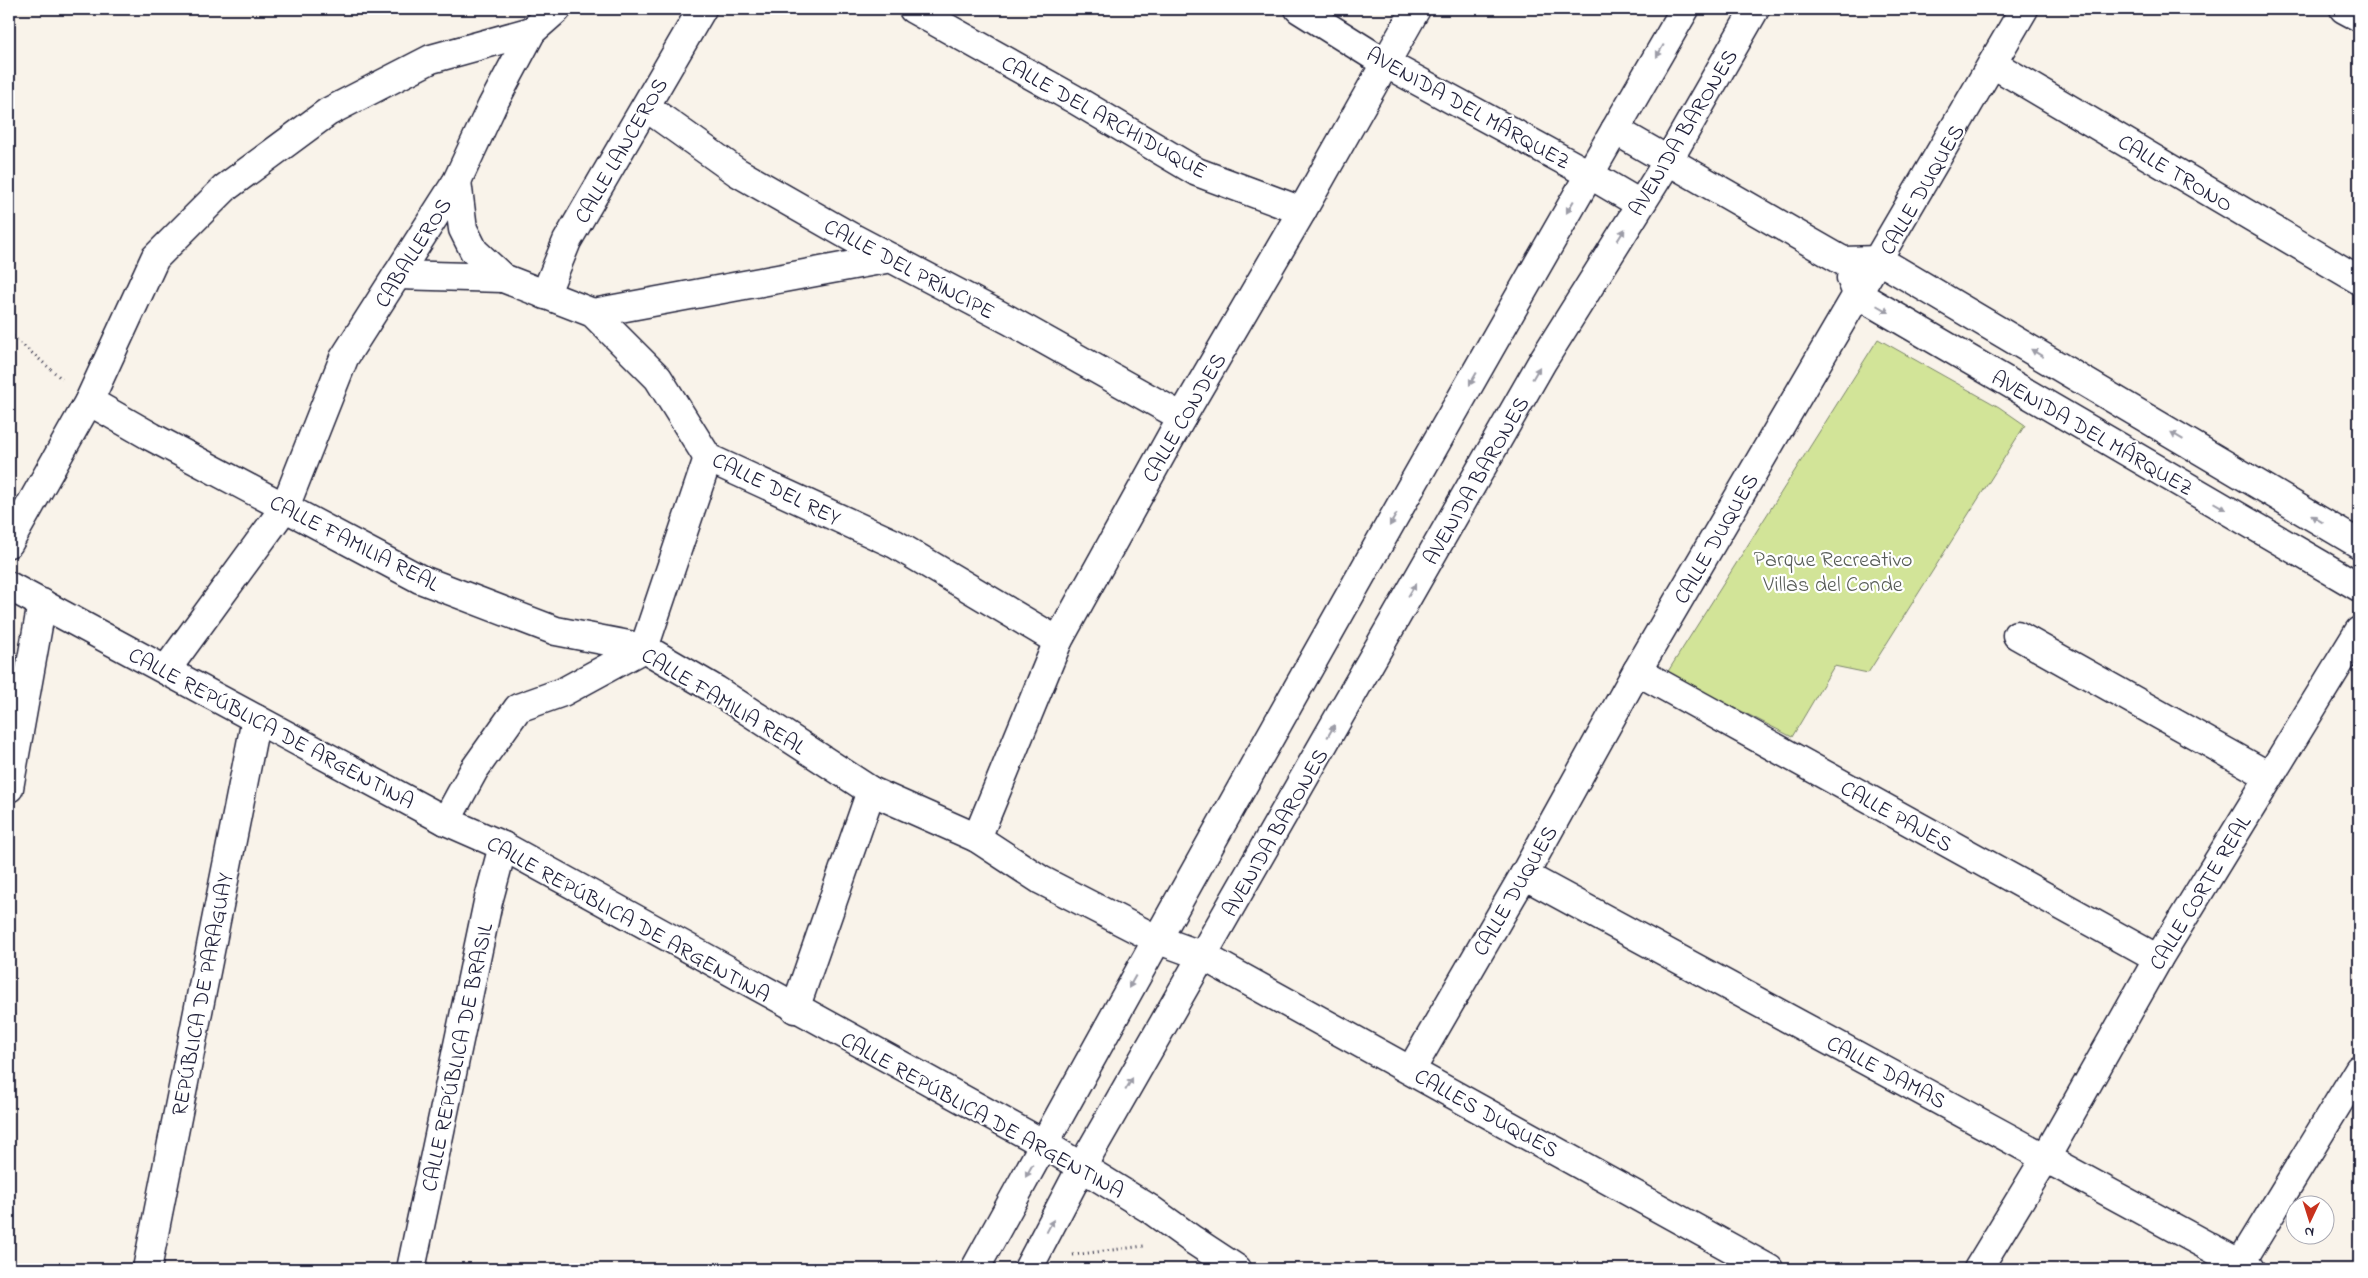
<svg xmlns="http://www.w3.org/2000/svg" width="2368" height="1278" font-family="'Indie Flower',sans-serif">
<rect width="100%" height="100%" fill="#f9f3ea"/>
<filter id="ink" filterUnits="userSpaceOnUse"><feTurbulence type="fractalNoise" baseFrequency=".02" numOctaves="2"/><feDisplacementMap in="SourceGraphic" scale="10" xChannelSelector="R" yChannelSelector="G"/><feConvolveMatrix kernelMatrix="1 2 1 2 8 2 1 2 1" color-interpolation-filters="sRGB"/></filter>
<g filter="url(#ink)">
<polygon fill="#d2e498" stroke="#7a836a" points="1878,339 1999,407 2025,425 1868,673 1834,666 1792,737 1667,673"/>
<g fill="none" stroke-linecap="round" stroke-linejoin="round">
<g stroke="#22223b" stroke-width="31">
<g id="minor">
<polyline points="913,9 1074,99 1197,172 1302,211"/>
<polyline points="1299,9 1385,63 1589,174 1640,204"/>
<polyline points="2344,9 2359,17"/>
<polyline points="1993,64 2359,280"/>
<polyline points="646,107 737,172 851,237 1009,320 1182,417"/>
<polyline points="1615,130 1843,261 1879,260 2359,544"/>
<polyline points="457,181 463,229 474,251 503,278 593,313 658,378 708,458 895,544 1058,641"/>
<polyline points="397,275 503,278"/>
<polyline points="1851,278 1857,294 2359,587"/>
<polyline points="545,295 567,241 702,9"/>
<polyline points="593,313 891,258"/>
<polyline points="89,401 152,437 420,579 556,631 644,648 716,690 871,791 977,838 1041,880 1156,939 1203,956 1769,1269"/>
<polyline points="9,543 89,401 155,258 225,188 328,112 431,59 532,31"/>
<polyline points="9,586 446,821 503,846 1044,1144 1150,1209 1193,1240 1237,1269"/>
<polyline points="2017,635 2269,776"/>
<polyline points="166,670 285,507 344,358 457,181 492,106 532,31 557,9"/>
<polyline points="1637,671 2158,959"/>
<polyline points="9,788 42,603"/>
<polyline points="446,821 474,770 518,708 563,692 644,648 708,458"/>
<polyline points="977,838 1058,641 1182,417 1302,211 1416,9"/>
<polyline points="1524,875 2250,1269"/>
<polyline points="795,1009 871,791"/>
<polyline points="1411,1070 1524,875 1637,671 2024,9"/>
<polyline points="2240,1264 2359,1069"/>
<polyline points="147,1269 256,719"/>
<polyline points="411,1269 488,902 503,846"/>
<polyline points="1978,1269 2046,1157 2158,959 2359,631"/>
</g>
</g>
<g stroke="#22223b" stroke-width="31">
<g id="secondary">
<path d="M975 1269C1207 847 1443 426 1685 9"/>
<polyline points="1028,1269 1081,1168 1542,362 1668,161 1755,9"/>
</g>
</g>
<g stroke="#22223b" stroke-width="3" stroke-dasharray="1 4" stroke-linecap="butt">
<polyline points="9,333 62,379"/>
<polyline points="1073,1255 1144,1246"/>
</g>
<use href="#minor" stroke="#fff" stroke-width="28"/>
<use href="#secondary" stroke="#fff" stroke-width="28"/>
</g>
<defs><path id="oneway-solid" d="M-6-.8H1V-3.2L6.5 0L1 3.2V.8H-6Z" transform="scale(1.25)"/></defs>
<g fill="#9c9ca7">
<use href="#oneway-solid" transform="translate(1660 51) rotate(120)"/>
<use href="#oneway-solid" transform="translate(1570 207) rotate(120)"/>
<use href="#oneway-solid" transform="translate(1621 235) rotate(-58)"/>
<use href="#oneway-solid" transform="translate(1883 309) rotate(30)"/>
<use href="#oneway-solid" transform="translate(2037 353) rotate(-149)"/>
<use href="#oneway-solid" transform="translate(1536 373) rotate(-60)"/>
<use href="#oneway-solid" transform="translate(1473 379) rotate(120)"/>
<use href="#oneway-solid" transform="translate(2177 436) rotate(-149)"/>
<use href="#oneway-solid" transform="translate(2220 506) rotate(30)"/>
<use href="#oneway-solid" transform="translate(2317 519) rotate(-149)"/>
<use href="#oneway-solid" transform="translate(1393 520) rotate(120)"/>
<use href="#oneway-solid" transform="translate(1412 590) rotate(-60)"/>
<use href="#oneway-solid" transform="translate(1331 731) rotate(-60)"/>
<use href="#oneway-solid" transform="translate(1132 982) rotate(119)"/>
<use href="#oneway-solid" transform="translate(1129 1084) rotate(-60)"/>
<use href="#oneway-solid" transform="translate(1029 1171) rotate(119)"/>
<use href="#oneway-solid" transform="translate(1050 1226) rotate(-62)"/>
</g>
</g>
<g text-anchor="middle" stroke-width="4.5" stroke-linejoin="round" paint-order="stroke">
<g font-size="22" fill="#22223b" stroke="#fff">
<text transform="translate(1469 107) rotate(29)" y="8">AVENIDA DEL MÁRQUEZ</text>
<text transform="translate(1105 116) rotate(29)" y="8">CALLE DEL ARCHIDUQUE</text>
<text transform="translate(1682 132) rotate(-59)" y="8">AVENIDA BARONES</text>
<text transform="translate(620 150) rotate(-60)" y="8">CALLE LANCEROS</text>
<text transform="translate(2176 172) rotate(31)" y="8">CALLE TRONO</text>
<text transform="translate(1921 189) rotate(-60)" y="8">CALLE DUQUES</text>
<text transform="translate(412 252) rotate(-58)" y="8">CABALLEROS</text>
<text transform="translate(910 268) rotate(28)" y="8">CALLE DEL PRÍNCIPE</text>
<text transform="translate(1183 417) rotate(-60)" y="8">CALLE CONDES</text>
<text transform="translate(2093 432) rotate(30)" y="8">AVENIDA DEL MÁRQUEZ</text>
<text transform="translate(1475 480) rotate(-60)" y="8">AVENIDA BARONES</text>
<text transform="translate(777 488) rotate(26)" y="8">CALLE DEL REY</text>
<text transform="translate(1715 538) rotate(-60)" y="8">CALLE DUQUES</text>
<text transform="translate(355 542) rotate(27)" y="8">CALLE FAMILIA REAL</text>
<text transform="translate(724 700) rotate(31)" y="8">CALLE FAMILIA REAL</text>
<text transform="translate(272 727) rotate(28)" y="8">CALLE REPÚBLICA DE ARGENTINA</text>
<text transform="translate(1897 815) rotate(29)" y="8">CALLE PAJES</text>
<text transform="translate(1274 832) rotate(-60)" y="8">AVENIDA BARONES</text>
<text transform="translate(1514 890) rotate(-60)" y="8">CALLE DUQUES</text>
<text transform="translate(2199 892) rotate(-59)" y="8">CALLE CORTE REAL</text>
<text transform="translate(629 918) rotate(29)" y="8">CALLE REPÚBLICA DE ARGENTINA</text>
<text transform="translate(201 994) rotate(-79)" y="8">REPÚBLICA DE PARAGUAY</text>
<text transform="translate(456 1057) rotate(-78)" y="8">CALLE REPÚBLICA DE BRASIL</text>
<text transform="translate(1887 1071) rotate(28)" y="8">CALLE DAMAS</text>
<text transform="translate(1487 1112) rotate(29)" y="8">CALLES DUQUES</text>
<text transform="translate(983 1114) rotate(29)" y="8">CALLE REPÚBLICA DE ARGENTINA</text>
</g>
<g font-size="22" fill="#575c57" stroke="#fff">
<text x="1833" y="566">Parque Recreativo<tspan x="1833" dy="25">Villas del Conde</tspan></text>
</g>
</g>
<rect width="2368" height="1278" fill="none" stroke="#fff" stroke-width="30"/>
<rect x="15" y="15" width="2338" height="1248" fill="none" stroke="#22223b" stroke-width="2" filter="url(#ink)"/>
<g transform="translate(2310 1220) rotate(184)"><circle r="24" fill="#ffffff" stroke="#a7a7b1"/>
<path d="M0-4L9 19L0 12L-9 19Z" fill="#c8321e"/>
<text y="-8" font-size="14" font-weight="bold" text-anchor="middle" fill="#22223b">N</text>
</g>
</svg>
